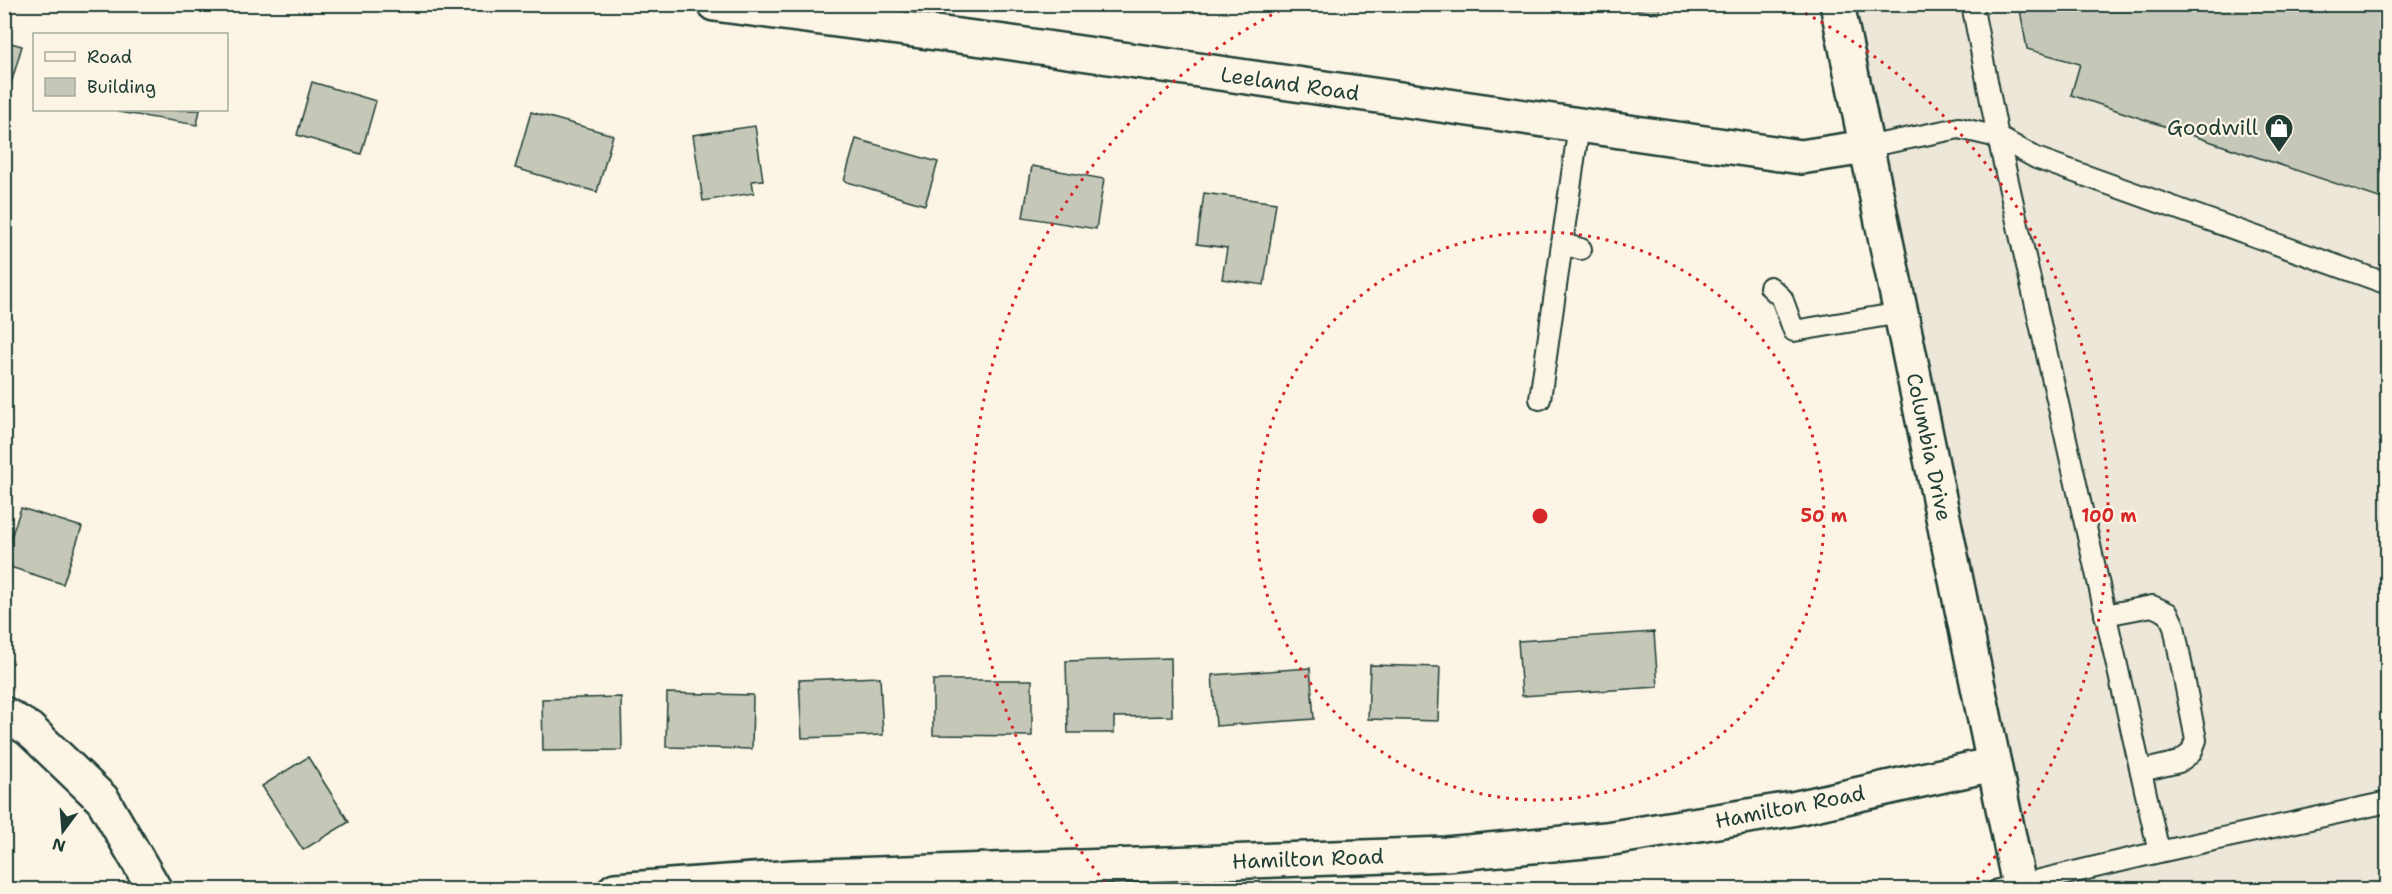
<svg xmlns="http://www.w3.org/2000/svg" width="2392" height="894" font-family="'Shantell Sans',sans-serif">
<rect width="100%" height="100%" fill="#fcf5e5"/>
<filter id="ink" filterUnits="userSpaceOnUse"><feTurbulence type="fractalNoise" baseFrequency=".0167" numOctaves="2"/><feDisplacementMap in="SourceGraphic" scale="12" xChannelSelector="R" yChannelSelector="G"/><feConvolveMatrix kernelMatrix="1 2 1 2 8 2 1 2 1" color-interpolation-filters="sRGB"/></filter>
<g filter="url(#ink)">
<polygon fill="#ece7d8" points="1817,5 2387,5 2387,889 2024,889 1876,175"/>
<g fill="#c5c7b9" stroke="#1f3d34" stroke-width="1.5">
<polygon points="1606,4 1661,4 1659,14"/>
<polygon points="2019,4 2388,4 2388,201 2071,95 2080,64 2027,49"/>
<polygon points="4,41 22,46 4,108"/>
<polygon points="312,82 376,101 361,154 297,135"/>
<polygon points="119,110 200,110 197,125 118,112"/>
<polygon points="531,112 613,135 597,192 515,168"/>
<polygon points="755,126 763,180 752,181 754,193 703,201 693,135"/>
<polygon points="856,139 938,162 925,205 844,181"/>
<polygon points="1032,166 1104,179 1096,229 1023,217"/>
<polygon points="1204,193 1276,203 1264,285 1222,279 1227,248 1197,244"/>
<polygon points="21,508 82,527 63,584 4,565 4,558"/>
<polygon points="1654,632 1658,687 1522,696 1518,641"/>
<polygon points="1171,658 1172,716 1114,717 1114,733 1068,733 1066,661"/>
<polygon points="1370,665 1440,667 1438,721 1368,719"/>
<polygon points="1310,668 1314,719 1216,726 1212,675"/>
<polygon points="880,677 883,735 802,738 799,680"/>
<polygon points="933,680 1032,680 1032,736 933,735"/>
<polygon points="667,693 753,695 752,749 666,747"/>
<polygon points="621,697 622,750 543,751 542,699"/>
<polygon points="308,757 349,822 303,850 262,786"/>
</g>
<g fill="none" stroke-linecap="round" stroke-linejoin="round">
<g stroke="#1f3d34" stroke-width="24">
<g id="lane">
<polyline points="1972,4 1998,137 2159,852"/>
<polyline points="1866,147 1959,128 1998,137 2036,158 2388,284"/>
<polyline points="1562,244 1579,125"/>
<polyline points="1770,287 1782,298 1794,331 1901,313"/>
<polyline points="1540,399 1562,244 1581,249"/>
<polyline points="2105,615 2152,606 2168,613 2174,626 2196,740 2191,753 2179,762 2141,771"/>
<polyline points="1998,890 2159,852 2388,802"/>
</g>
</g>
<g stroke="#1f3d34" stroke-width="38">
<g id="street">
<polyline points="714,4 1005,42 1801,157 1866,147"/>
<polyline points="4,714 29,729 103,800 155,890"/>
<polyline points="615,890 794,877 1446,854 1606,839 1792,809 1994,764"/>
</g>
</g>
<g stroke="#1f3d34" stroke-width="38">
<polyline id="secondary" points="1837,4 2020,890"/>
</g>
<use href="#lane" stroke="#fcf5e5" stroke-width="20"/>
<use href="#street" stroke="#fcf5e5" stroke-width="33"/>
<use href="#secondary" stroke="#fcf5e5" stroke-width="33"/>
</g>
</g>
<g fill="none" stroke="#d62828" stroke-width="3" stroke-dasharray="3 6">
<circle cx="1540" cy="516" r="284"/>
<path d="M1111 889A569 569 0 0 1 1291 5M1789 5A569 569 0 0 1 1969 889"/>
</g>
<defs>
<g id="shop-pin" transform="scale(1.5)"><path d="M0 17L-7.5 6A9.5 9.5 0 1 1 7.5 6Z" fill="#1f3d34" stroke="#fcf5e5"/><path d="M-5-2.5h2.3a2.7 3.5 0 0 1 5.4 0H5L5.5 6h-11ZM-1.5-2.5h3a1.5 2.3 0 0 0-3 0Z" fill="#fff"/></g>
</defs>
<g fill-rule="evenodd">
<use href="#shop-pin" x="2279" y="128"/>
</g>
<g text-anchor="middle" stroke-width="4.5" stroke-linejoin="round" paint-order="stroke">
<g font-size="21" fill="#1f3d34" stroke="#fcf5e5">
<text transform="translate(1290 84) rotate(8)" y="7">Leeland Road</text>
<text transform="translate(1929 447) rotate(78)" y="7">Columbia Drive</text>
<text transform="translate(1790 807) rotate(-11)" y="7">Hamilton Road</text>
<text transform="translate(1308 859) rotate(-2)" y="7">Hamilton Road</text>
</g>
<g font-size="21" fill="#1f3d34" stroke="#fcf5e5" text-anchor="end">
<text x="2258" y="135">Goodwill</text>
</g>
</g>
<circle cx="1540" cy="516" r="9" fill="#d62828" stroke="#fcf5e5" stroke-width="3"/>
<g font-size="18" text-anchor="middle" font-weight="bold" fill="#d62828" stroke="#fcf5e5" stroke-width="4.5" stroke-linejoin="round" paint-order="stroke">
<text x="1824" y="522">50 m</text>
<text x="2109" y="522">100 m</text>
</g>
<rect width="2392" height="894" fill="none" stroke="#fcf5e5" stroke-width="24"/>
<rect x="12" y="12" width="2368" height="870" fill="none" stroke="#1f3d34" stroke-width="2" filter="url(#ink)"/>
<rect x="33" y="33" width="195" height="78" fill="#fcf5e5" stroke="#a4ab9e" stroke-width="1.5"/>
<rect x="45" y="52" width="30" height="9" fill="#fcf5e5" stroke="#a4ab9e" stroke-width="1.5"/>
<text x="87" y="63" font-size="18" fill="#1f3d34">Road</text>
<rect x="45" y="78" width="30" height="18" fill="#c5c7b9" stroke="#a4ab9e" stroke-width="1.5"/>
<text x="87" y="93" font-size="18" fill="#1f3d34">Building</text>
<g transform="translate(63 831) rotate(196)" stroke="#fcf5e5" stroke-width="4.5" paint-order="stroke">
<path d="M0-4.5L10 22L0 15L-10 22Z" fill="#1f3d34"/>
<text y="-9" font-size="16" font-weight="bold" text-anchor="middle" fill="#1f3d34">N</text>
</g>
</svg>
